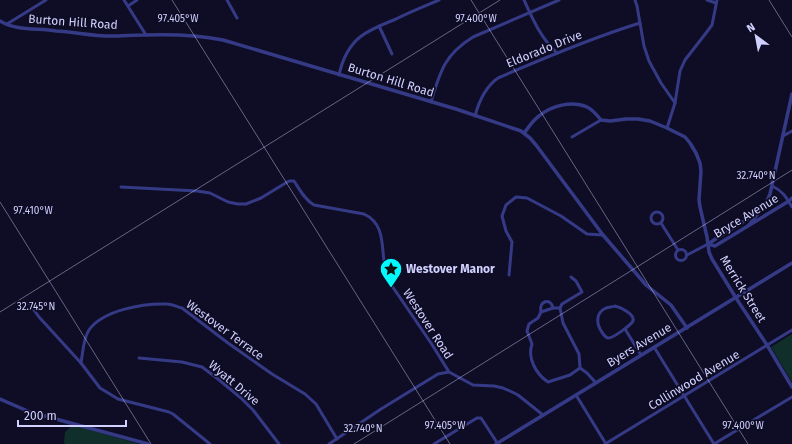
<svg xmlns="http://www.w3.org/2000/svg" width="792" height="444" font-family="'Fira Sans',sans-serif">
<rect width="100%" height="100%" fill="#0f0d25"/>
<g fill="#102f2b">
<polygon points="792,334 792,382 771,347"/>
<polygon points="73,425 139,444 65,444 64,442 65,432"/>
</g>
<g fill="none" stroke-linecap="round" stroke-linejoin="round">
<g stroke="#353a86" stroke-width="3">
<polyline points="124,0 146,35"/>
<polyline points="227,0 237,18"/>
<path d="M524 0C533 20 541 38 557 53"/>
<polyline points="635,0 637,6 644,46 649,61 661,83 675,103 667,128"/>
<polyline points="707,0 716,3"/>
<polyline points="128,6 137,0"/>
<polyline points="7,24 46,0"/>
<polyline points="379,26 392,54"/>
<path d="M339 75C342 61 349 46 360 37 370 29 384 24 396 19 410 12 425 6 439 0"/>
<path d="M431 102C440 72 444 55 473 37L559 0"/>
<polyline points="675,103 680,71 685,60 706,33 712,25 717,0"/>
<path d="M475 116C479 101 485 87 498 78 544 58 591 38 640 23"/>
<polyline points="783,136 792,131"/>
<polyline points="572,137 601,120"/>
<path d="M772 186C783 191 786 197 792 207"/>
<path d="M121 187 197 191 210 193 228 202 238 204H246L261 198 289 181H294C300 190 305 200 314 205L364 214C386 224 381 248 385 268 386 274 388 278 390 283L431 343 449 372 473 385 494 386 503 388 512 392 518 395 543 415"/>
<circle cx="657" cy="218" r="6"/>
<polyline points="661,223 678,250"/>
<circle cx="681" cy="255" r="5.5"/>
<polyline points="687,255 708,244"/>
<polyline points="509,275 512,242 506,231 502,216 506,205 516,197 527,198 561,216 587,234 603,235"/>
<polyline points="571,277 576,281 582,292 562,304 560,308 563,323 579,354 580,368 587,373 596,383"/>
<polyline points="29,303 39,317 81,363 100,388 118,399 169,412 173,414 210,444"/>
<path d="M615 306C620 307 635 314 633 321 631 325 612 339 608 338 604 337 602 332 600 329 596 321 597 312 606 308 609 307 613 307 615 306Z"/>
<path d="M560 308H553L541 312 538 318 529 324 527 331 532 344C527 358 536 374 548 382L570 375 580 368"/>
<path d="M541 312C538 301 551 297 553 308"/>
<polyline points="625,329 641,355"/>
<polyline points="654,347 714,444 792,397"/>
<polyline points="139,358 182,362 202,367 218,379 241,398 253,410 279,444"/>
<path d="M81 363C83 352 83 339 89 330 103 310 144 303 167 304 172 304 177 307 182 308L228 343 272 374 305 394 316 404 337 439"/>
<polyline points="576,395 606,444"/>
<polyline points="329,444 381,409 438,374 449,372"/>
<polyline points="434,444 477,418 481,418 498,444"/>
<polyline points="605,444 792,330"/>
</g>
<g stroke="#353a86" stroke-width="3.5">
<path d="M0 21C16 31 38 28 56 31 75 32 92 36 111 36 122 36 133 35 144 35 171 34 198 35 223 40L456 109 521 131 530 138 536 145 603 235 634 271 646 285 671 305 687 328"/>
<path d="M524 133C529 127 533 120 539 116 551 106 572 100 587 107 593 110 597 115 601 120L610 121 626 119H638L650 121 667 128 685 137 690 143 696 153 700 163 701 171 699 200 700 207 707 237 709 252 712 259 736 298 767 345 792 387"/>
<polyline points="749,225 766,203 770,194 792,94"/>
<polyline points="708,244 715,246 789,201 792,198"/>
<polyline points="708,244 714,240 757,213"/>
<polyline points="0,399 30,412 148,444"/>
<polyline points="496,444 792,263"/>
</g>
</g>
<path fill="none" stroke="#d1d1ff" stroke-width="1" stroke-opacity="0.45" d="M172 0 450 444M471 0 748 444M769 0 792 37M0 202 151 444M0 312 500 0M354 444 792 170"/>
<defs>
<g id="sight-pin" transform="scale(1.15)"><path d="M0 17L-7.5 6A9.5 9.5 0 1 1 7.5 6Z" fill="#00fbfc" stroke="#0f0d25"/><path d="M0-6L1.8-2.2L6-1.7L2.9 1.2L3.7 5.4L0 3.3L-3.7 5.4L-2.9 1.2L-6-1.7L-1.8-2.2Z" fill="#111"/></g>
</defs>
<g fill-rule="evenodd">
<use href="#sight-pin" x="391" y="269"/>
</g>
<g text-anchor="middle" stroke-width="3.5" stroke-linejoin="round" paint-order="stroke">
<g font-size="12" fill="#d1d1ff" stroke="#0f0d25">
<text transform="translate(73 22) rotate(4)" y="4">Burton Hill Road</text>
<text transform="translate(544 49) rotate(-22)" y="4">Eldorado Drive</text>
<text transform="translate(391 80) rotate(17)" y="4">Burton Hill Road</text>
<text transform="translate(746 216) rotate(-31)" y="4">Bryce Avenue</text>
<text transform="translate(743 289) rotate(58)" y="4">Merrick Street</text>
<text transform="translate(428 324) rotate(57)" y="4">Westover Road</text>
<text transform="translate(225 330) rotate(36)" y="4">Westover Terrace</text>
<text transform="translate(639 345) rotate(-31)" y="4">Byers Avenue</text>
<text transform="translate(694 380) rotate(-31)" y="4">Collinwood Avenue</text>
<text transform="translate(234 383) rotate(40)" y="4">Wyatt Drive</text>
</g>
<g font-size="12" font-weight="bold" fill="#d1d1ff" stroke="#0f0d25" text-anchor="start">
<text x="406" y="273">Westover Manor</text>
</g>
</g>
<g font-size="10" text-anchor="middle" fill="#d1d1ff" stroke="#0f0d25" stroke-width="3.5" stroke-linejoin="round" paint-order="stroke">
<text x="178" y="22">97.405°W</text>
<text x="476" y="22">97.400°W</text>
<text x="756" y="179">32.740°N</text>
<text x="33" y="214">97.410°W</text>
<text x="36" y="310">32.745°N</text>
<text x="445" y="429">97.405°W</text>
<text x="743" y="429">97.400°W</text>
<text x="363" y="432">32.740°N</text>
</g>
<g transform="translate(756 36) rotate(328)" stroke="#0f0d25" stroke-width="3" paint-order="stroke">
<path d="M0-3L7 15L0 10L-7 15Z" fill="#d1d1ff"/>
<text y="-6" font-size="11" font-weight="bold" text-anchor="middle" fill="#d1d1ff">N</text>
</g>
<path d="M18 420v6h108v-6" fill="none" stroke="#d1d1ff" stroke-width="2"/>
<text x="24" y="420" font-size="12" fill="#d1d1ff" stroke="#0f0d25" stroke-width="3" paint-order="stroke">200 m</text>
</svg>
